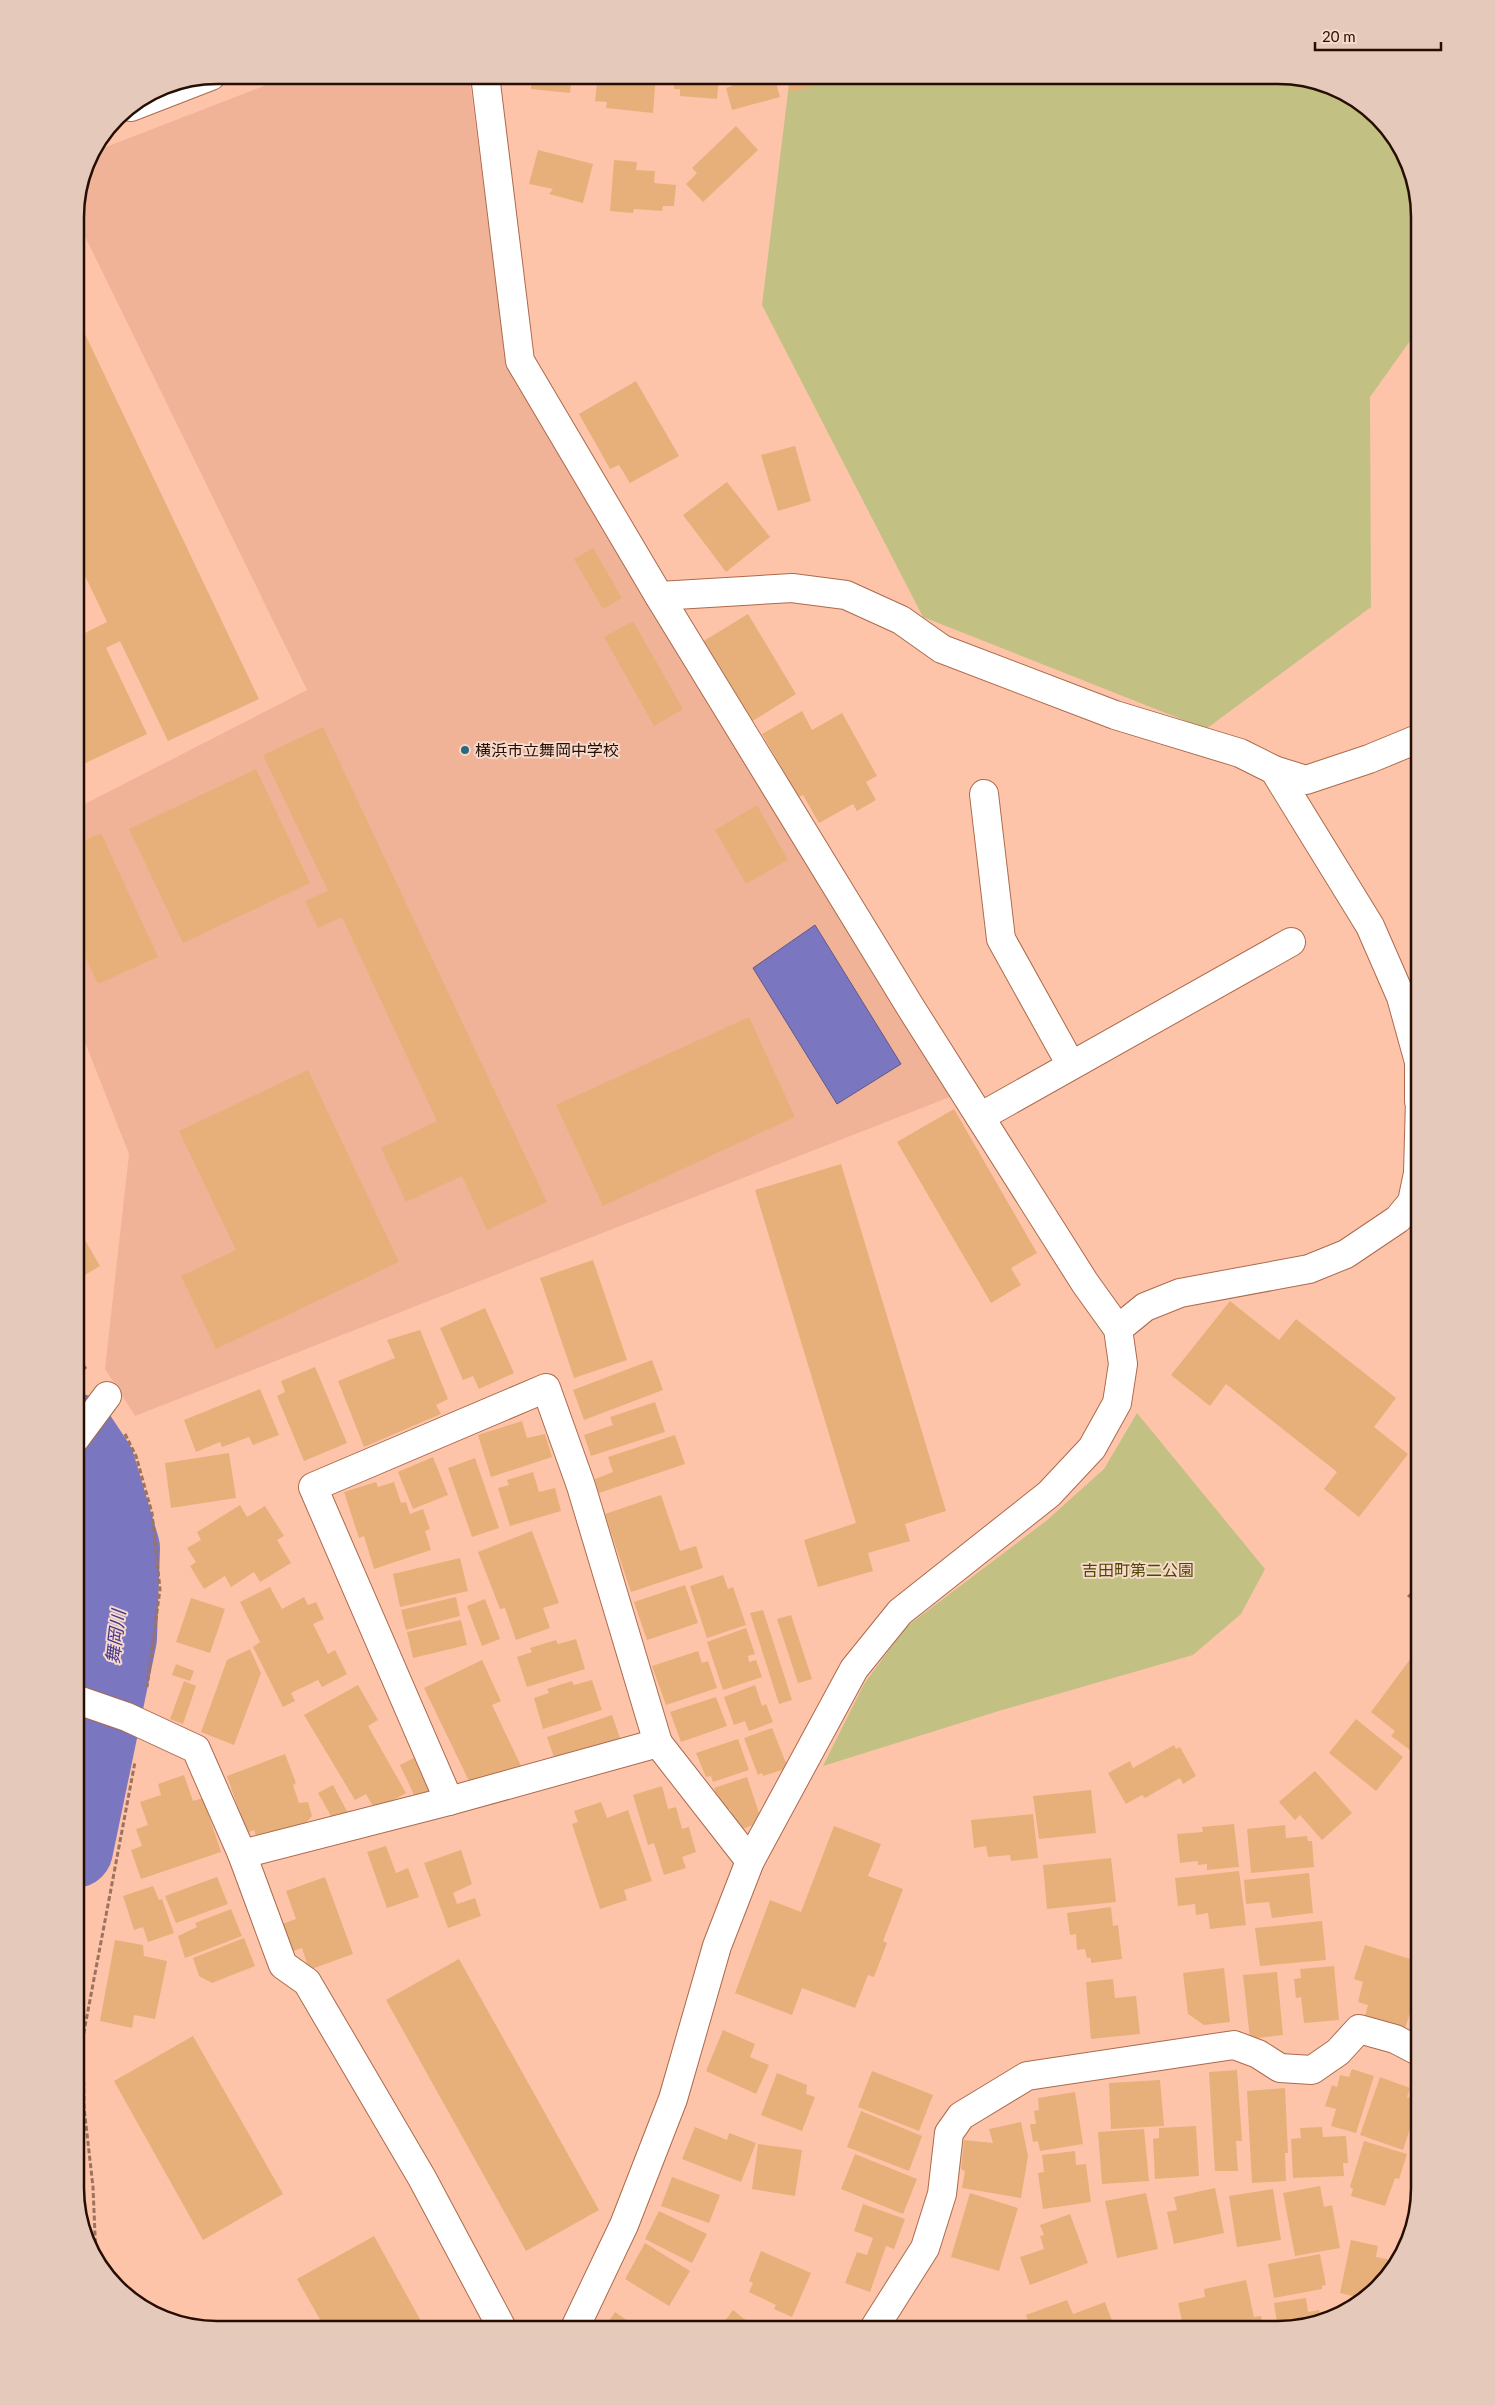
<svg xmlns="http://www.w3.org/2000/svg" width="1495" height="2405" font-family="Lato,'Noto Sans JP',sans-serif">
<rect width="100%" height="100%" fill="#fec4a9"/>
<polygon fill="#f1b397" points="292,75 469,75 507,367 950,1097 135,1416 105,1369 129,1154 75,1017 75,809 307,690 75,216 75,208 86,162 93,152"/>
<g fill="#c3c083">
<polygon points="814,75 1288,75 1357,99 1405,154 1420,217 1420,327 1370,397 1371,607 1206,729 923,617 762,305 789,84"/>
<polygon points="1137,1413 1265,1569 1241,1614 1193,1655 1002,1710 823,1766 864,1684 906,1627 1046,1521 1104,1469"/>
</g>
<polygon fill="#7b76c0" stroke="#625787" points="815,925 901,1064 837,1104 753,968"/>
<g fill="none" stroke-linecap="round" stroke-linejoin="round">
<polyline stroke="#7b76c0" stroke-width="76" points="75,1850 119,1638 122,1548 97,1464 75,1431"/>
</g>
<g fill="#e7b07a">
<polygon points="532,75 572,75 570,93 531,89"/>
<polygon points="598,75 656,75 653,113 606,108 607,102 595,101"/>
<polygon points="675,75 723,75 723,78 719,78 717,99 680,96 680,89 674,89"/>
<polygon points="737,75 774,75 780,97 732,110 726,88 732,86 730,78"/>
<polygon points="786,75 809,75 812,87 790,92"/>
<polygon points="736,126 758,150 703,202 686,184 697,173 692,168"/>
<polygon points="538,150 593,164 583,203 549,194 553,189 529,184"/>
<polygon points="614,160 637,162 636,170 655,171 654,183 676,185 674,206 663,206 662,211 634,209 633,213 610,211"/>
<polygon points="75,313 259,699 168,741 120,641 106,648 147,734 75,768 75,638 107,622 75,555"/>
<polygon points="636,381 679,456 630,483 619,465 610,469 579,414"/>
<polygon points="795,446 811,501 778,511 761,455"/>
<polygon points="727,482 770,537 726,572 683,515"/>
<polygon points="593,548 622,598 603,609 574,559"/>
<polygon points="748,614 796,694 751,722 702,642"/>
<polygon points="633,621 683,709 654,726 604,637"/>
<polygon points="802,711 812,730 842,713 877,776 866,782 876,800 857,811 853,804 819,823 803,795 799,797 762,734"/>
<polygon points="323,727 547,1202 487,1230 462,1176 406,1202 381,1148 437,1121 342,917 318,928 305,901 328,891 263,755"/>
<polygon points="256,769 310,883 183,943 129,829"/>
<polygon points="757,805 788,860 746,884 715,830"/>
<polygon points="101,833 158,957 98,984 75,935 75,845"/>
<polygon points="749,1017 795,1117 603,1206 556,1105"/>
<polygon points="308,1070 399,1262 216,1349 181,1276 236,1250 179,1131"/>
<polygon points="954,1109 1037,1253 1011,1268 1021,1285 991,1303 897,1142"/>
<polygon points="841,1164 946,1511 905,1524 910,1541 868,1553 873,1571 818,1587 804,1540 856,1523 755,1190"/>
<polygon points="75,1223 100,1266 75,1281"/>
<polygon points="593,1260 627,1360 574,1378 540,1278"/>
<polygon points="1230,1301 1279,1340 1296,1319 1396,1398 1374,1427 1408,1454 1359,1517 1324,1489 1337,1472 1226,1384 1210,1406 1171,1375"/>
<polygon points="485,1308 514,1373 479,1389 473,1376 463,1380 440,1328"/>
<polygon points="420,1330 448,1399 436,1405 441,1414 364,1447 338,1381 395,1358 387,1340"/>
<polygon points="652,1360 663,1390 584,1420 573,1390"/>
<polygon points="315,1367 347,1443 304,1461 277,1396 285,1392 281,1381"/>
<polygon points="260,1389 279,1435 253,1445 249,1437 222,1447 220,1442 196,1452 184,1420"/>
<polygon points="655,1402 665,1432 591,1456 584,1435 613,1425 610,1417"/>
<polygon points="522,1421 527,1438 545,1434 552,1457 491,1477 478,1435"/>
<polygon points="675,1435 685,1464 599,1493 595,1479 613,1472 608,1457"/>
<polygon points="229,1453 236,1498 171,1508 165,1463"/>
<polygon points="433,1457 448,1495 413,1509 398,1472"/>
<polygon points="475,1458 499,1528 472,1537 448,1468"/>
<polygon points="533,1472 539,1492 555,1488 561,1511 510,1526 498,1488 509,1485 507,1480"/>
<polygon points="376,1482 378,1487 394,1482 401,1503 406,1502 410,1514 423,1509 430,1529 425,1531 431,1550 374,1569 364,1536 359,1538 344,1492"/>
<polygon points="661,1495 680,1551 696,1546 703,1568 631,1592 605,1514"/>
<polygon points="240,1505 247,1517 265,1506 284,1536 277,1540 291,1563 260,1582 254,1572 231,1587 225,1576 204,1589 190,1566 196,1562 187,1548 201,1540 197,1532"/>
<polygon points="532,1531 559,1603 543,1608 550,1628 516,1640 505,1608 500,1609 478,1552"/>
<polygon points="460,1558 468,1591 400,1607 393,1574"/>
<polygon points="723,1575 728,1589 733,1587 746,1625 707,1638 690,1586"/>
<polygon points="685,1585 698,1623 647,1640 634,1602"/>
<polygon points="270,1587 282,1609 304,1597 308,1605 316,1602 324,1619 313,1624 328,1654 335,1650 347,1674 322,1687 318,1680 291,1693 295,1701 283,1707 253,1647 260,1642 240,1602"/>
<polygon points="456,1597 460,1616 406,1630 401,1610"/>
<polygon points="191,1598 225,1609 210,1653 176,1642"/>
<polygon points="485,1599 500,1639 482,1646 467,1606"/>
<polygon points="763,1610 792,1700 779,1704 750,1613"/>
<polygon points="791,1615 812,1679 798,1683 777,1619"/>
<polygon points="461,1620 467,1645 413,1658 407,1632"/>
<polygon points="746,1628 755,1654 748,1656 749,1662 756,1660 762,1677 723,1690 707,1642"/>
<polygon points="576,1639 585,1669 527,1687 517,1657 532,1652 530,1648 556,1640 558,1644"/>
<polygon points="250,1649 261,1673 234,1745 201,1732 227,1660"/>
<polygon points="698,1651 702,1663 708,1661 717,1688 666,1705 652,1666"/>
<polygon points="1411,1658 1420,1667 1420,1736 1410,1750 1391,1736 1395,1731 1371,1712"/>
<polygon points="482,1660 501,1701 492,1705 523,1770 489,1786 485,1776 470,1783 424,1688"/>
<polygon points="176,1664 194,1671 190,1681 172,1675"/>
<polygon points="592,1680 602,1710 543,1729 534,1698 549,1693 547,1689 572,1681 574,1685"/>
<polygon points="184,1681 196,1686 183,1724 170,1719"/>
<polygon points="358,1685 378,1720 368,1726 406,1793 375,1810 366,1794 355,1800 304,1715"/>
<polygon points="755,1685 762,1706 766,1704 773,1722 749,1731 745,1721 734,1725 724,1697"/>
<polygon points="716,1697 727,1726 681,1742 670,1712"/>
<polygon points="612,1715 622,1744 557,1766 547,1737"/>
<polygon points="1356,1719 1403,1757 1376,1791 1329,1753"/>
<polygon points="772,1728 788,1768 763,1776 762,1773 758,1775 744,1738"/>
<polygon points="738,1739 749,1770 713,1782 711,1776 706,1777 696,1753"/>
<polygon points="1174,1745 1176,1749 1180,1747 1196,1776 1183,1784 1180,1778 1145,1798 1142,1795 1126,1804 1108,1773 1130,1761 1133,1768"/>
<polygon points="285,1754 296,1783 293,1785 299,1803 308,1802 312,1816 304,1825 258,1841 254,1830 247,1833 227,1776"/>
<polygon points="414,1758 429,1791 415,1797 400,1765"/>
<polygon points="1417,1769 1420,1769 1420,1800 1418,1800"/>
<polygon points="1315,1771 1352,1813 1322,1840 1300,1815 1295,1820 1279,1802"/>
<polygon points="184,1775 193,1801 203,1798 221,1852 141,1879 131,1850 142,1846 136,1829 148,1825 140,1802 161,1795 158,1784"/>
<polygon points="747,1777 759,1813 753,1825 738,1831 730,1809 723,1812 714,1788"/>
<polygon points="333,1785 349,1815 335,1823 318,1793"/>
<polygon points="662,1786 668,1809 676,1807 682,1829 689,1827 696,1852 682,1857 686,1868 664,1875 654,1843 648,1845 633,1795"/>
<polygon points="1091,1790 1096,1833 1039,1839 1033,1796"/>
<polygon points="601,1802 607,1818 628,1810 652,1881 624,1890 627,1900 600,1909 572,1824 578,1822 574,1811"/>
<polygon points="1033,1814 1038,1858 1011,1861 1010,1855 988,1857 986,1846 974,1848 971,1820"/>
<polygon points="1234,1824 1239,1867 1207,1870 1207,1864 1198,1865 1198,1861 1180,1863 1177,1834 1203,1832 1202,1827"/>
<polygon points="1285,1825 1286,1838 1307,1836 1308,1841 1312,1841 1314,1867 1251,1873 1247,1829"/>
<polygon points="834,1826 881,1844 868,1876 903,1889 883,1941 887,1943 874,1977 868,1975 855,2008 802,1988 792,2015 735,1993 770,1900 801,1912"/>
<polygon points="386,1846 396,1873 408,1868 419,1897 387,1908 367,1852"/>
<polygon points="461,1850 472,1884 453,1893 457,1904 475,1898 481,1916 448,1928 424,1863"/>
<polygon points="1111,1858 1116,1902 1047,1909 1043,1865"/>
<polygon points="1239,1871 1246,1925 1210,1929 1208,1913 1196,1915 1195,1904 1178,1906 1175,1878"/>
<polygon points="1309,1873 1313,1913 1272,1918 1269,1902 1246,1904 1244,1880"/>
<polygon points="217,1877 228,1904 176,1923 165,1896"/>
<polygon points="325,1877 353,1954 309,1970 302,1948 291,1952 282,1924 296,1919 286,1891"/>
<polygon points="153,1886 159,1900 162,1899 174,1933 148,1942 143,1927 134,1930 123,1896"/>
<polygon points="1111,1907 1113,1926 1118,1925 1122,1959 1091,1963 1091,1958 1087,1958 1085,1949 1077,1950 1076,1934 1070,1935 1067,1913"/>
<polygon points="231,1909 242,1936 185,1958 178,1936 197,1927 195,1923"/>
<polygon points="1322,1921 1326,1960 1260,1966 1255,1928"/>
<polygon points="244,1938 255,1966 212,1983 199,1976 193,1958"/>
<polygon points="115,1940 143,1945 144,1956 167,1961 155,2019 134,2015 132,2028 100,2021"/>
<polygon points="1365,1945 1420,1962 1420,1981 1404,2032 1364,2019 1368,2005 1358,2002 1363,1982 1354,1979"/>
<polygon points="459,1959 599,2210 526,2251 386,2000"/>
<polygon points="1334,1966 1339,2020 1304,2023 1301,1997 1296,1998 1294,1979 1301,1978 1300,1969"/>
<polygon points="1224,1968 1230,2022 1204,2025 1188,2014 1183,1973"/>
<polygon points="1277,1972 1283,2035 1250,2039 1243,1975"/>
<polygon points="1113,1979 1115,1998 1136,1996 1140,2034 1091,2039 1086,1982"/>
<polygon points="723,2030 755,2044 750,2057 769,2065 756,2094 706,2071"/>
<polygon points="193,2036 283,2194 203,2240 114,2081"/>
<polygon points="1352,2069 1374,2076 1356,2133 1331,2126 1336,2109 1325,2106 1332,2085 1337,2087 1340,2075 1349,2077"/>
<polygon points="1237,2070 1242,2141 1236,2141 1238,2171 1215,2171 1209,2072"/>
<polygon points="872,2071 933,2095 919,2131 858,2107"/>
<polygon points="777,2073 807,2085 806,2094 815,2097 802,2131 761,2115"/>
<polygon points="1380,2077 1410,2088 1407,2097 1419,2101 1403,2150 1360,2135"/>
<polygon points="1160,2080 1164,2126 1111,2129 1109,2083"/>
<polygon points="1285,2088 1288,2153 1285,2153 1286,2181 1252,2183 1247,2091"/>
<polygon points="1075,2092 1083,2144 1040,2151 1038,2141 1033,2142 1030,2124 1036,2124 1034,2111 1039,2110 1038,2098"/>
<polygon points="861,2111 922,2136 909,2171 847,2147"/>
<polygon points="1021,2122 1028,2156 1021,2198 962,2188 965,2171 961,2169 964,2140 993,2143 989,2129"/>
<polygon points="1196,2126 1199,2176 1155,2179 1153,2139 1159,2138 1159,2128"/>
<polygon points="695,2127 727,2140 729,2133 756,2143 741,2182 682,2159"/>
<polygon points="1322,2127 1323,2137 1346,2136 1348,2163 1343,2163 1344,2176 1293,2178 1291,2139 1301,2138 1300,2128"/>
<polygon points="1144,2129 1149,2181 1102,2184 1098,2132"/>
<polygon points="1364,2141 1407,2154 1399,2179 1395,2178 1385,2206 1351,2196 1353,2189 1350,2187"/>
<polygon points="758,2144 802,2150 795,2196 752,2189"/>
<polygon points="1075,2151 1076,2165 1086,2164 1091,2202 1043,2209 1038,2173 1044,2172 1042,2155"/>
<polygon points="855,2154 917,2179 903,2214 841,2189"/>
<polygon points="672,2177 720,2195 709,2223 661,2206"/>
<polygon points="1320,2186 1324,2207 1332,2205 1340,2248 1295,2256 1283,2193"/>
<polygon points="1215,2188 1224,2233 1174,2244 1167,2212 1177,2210 1174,2197"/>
<polygon points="1417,2188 1420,2189 1409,2226 1405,2225"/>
<polygon points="1273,2189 1281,2240 1237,2247 1229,2196"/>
<polygon points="970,2193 1018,2208 999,2271 951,2257"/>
<polygon points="1146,2193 1158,2249 1117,2258 1105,2201"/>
<polygon points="863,2204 905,2219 894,2249 886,2246 870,2292 845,2283 857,2252 867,2255 873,2238 854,2231"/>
<polygon points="659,2211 707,2234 692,2263 645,2239"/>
<polygon points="1070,2214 1088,2263 1030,2285 1020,2257 1044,2249 1040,2236 1044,2235 1040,2225"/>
<polygon points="374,2236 426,2330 326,2330 297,2279"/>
<polygon points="1351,2240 1378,2246 1376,2257 1391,2260 1388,2274 1361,2298 1340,2293"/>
<polygon points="645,2243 690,2271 669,2306 625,2279"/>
<polygon points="761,2251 811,2273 792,2317 774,2309 776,2305 749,2292 753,2283 749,2281"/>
<polygon points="1320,2254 1326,2285 1322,2286 1322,2289 1274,2298 1268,2264"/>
<polygon points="1246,2280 1254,2317 1261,2316 1264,2330 1222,2330 1220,2324 1184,2330 1178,2303 1205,2297 1204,2289"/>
<polygon points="1306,2298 1308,2312 1319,2310 1321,2320 1278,2330 1274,2303"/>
<polygon points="1067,2300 1073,2314 1105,2302 1115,2329 1031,2330 1026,2315"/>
<polygon points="733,2310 758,2330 718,2330"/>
<polygon points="615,2312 641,2330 603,2330"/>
</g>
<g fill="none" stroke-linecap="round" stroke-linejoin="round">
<g stroke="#ac6a4c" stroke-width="30">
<g id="minor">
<polyline points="485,75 520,361 659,596 911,1008 1085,1283 1118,1329 1123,1364 1117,1403 1092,1448 1049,1494 900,1612 854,1669 750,1861 717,1946 673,2099 624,2225 574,2330"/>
<polyline points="131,107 211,76"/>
<polyline points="659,596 792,588 846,595 901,620 942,649 1115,715 1240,753 1274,770 1370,926 1401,997 1419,1062 1419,1101"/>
<polyline points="1274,770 1306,780 1369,759 1420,738"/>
<polyline points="984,794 1001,939 1071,1065"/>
<polyline points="980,1117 1291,942"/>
<polyline points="1118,1329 1145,1307 1180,1293 1309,1269 1346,1254 1398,1219 1412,1202 1418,1173 1420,1100"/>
<polyline points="75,1439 107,1396"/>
<polyline points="75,1699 127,1717 196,1749 242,1854 283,1965 307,1982 422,2178 503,2330"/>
<polyline points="449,1801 313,1487 546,1388 581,1486 658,1743"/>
<polyline points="242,1854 449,1801 658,1743 750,1861"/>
<polyline points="873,2330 925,2248 942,2194 949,2133 961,2116 1027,2076 1234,2045 1258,2054 1280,2068 1312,2070 1338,2052 1359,2029 1395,2039 1420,2052"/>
</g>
</g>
<g stroke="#9d725e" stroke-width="3" stroke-dasharray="5 2.5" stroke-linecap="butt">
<polyline points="75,1354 86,1369"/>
<polyline points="125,1434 136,1456 152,1513 160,1589 147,1687"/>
<polyline points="1408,1597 1420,1586"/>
<path d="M75 1642C84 1611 80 1575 75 1543"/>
<polyline points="96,2258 93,2187 84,2107 83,2037 135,1762"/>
</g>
<use href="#minor" stroke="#fff" stroke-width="28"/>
</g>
<circle fill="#2a687e" stroke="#f6d9cb" stroke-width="2" cx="465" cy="750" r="5"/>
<g text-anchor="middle" stroke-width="4" stroke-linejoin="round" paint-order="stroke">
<g font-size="16" fill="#270e03" stroke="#f6d9cb" text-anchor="start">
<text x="475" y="756">横浜市立舞岡中学校</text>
</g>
<g font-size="16" fill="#4d4800" stroke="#f6d9cb">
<text x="1138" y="1576">吉田町第二公園</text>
</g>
<g font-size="18" font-style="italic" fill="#44368e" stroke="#f6d9cb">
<text transform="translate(116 1637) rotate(-83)" y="6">舞岡川</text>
</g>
</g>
<path d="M0 0H1495V2405H0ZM217 84H1278A133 133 0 0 1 1411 217V2188A133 133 0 0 1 1278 2321H217A133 133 0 0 1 84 2188V217A133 133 0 0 1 217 84Z" fill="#e5c9bb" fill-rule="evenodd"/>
<path fill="none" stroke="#270e03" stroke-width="2.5" d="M217 84H1278A133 133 0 0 1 1411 217V2188A133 133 0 0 1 1278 2321H217A133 133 0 0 1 84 2188V217A133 133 0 0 1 217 84Z"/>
<path d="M1315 42v8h126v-8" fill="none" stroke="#270e03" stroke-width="2.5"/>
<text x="1322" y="42" font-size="15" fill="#270e03" stroke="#f6d9cb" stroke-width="4" paint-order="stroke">20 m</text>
</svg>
